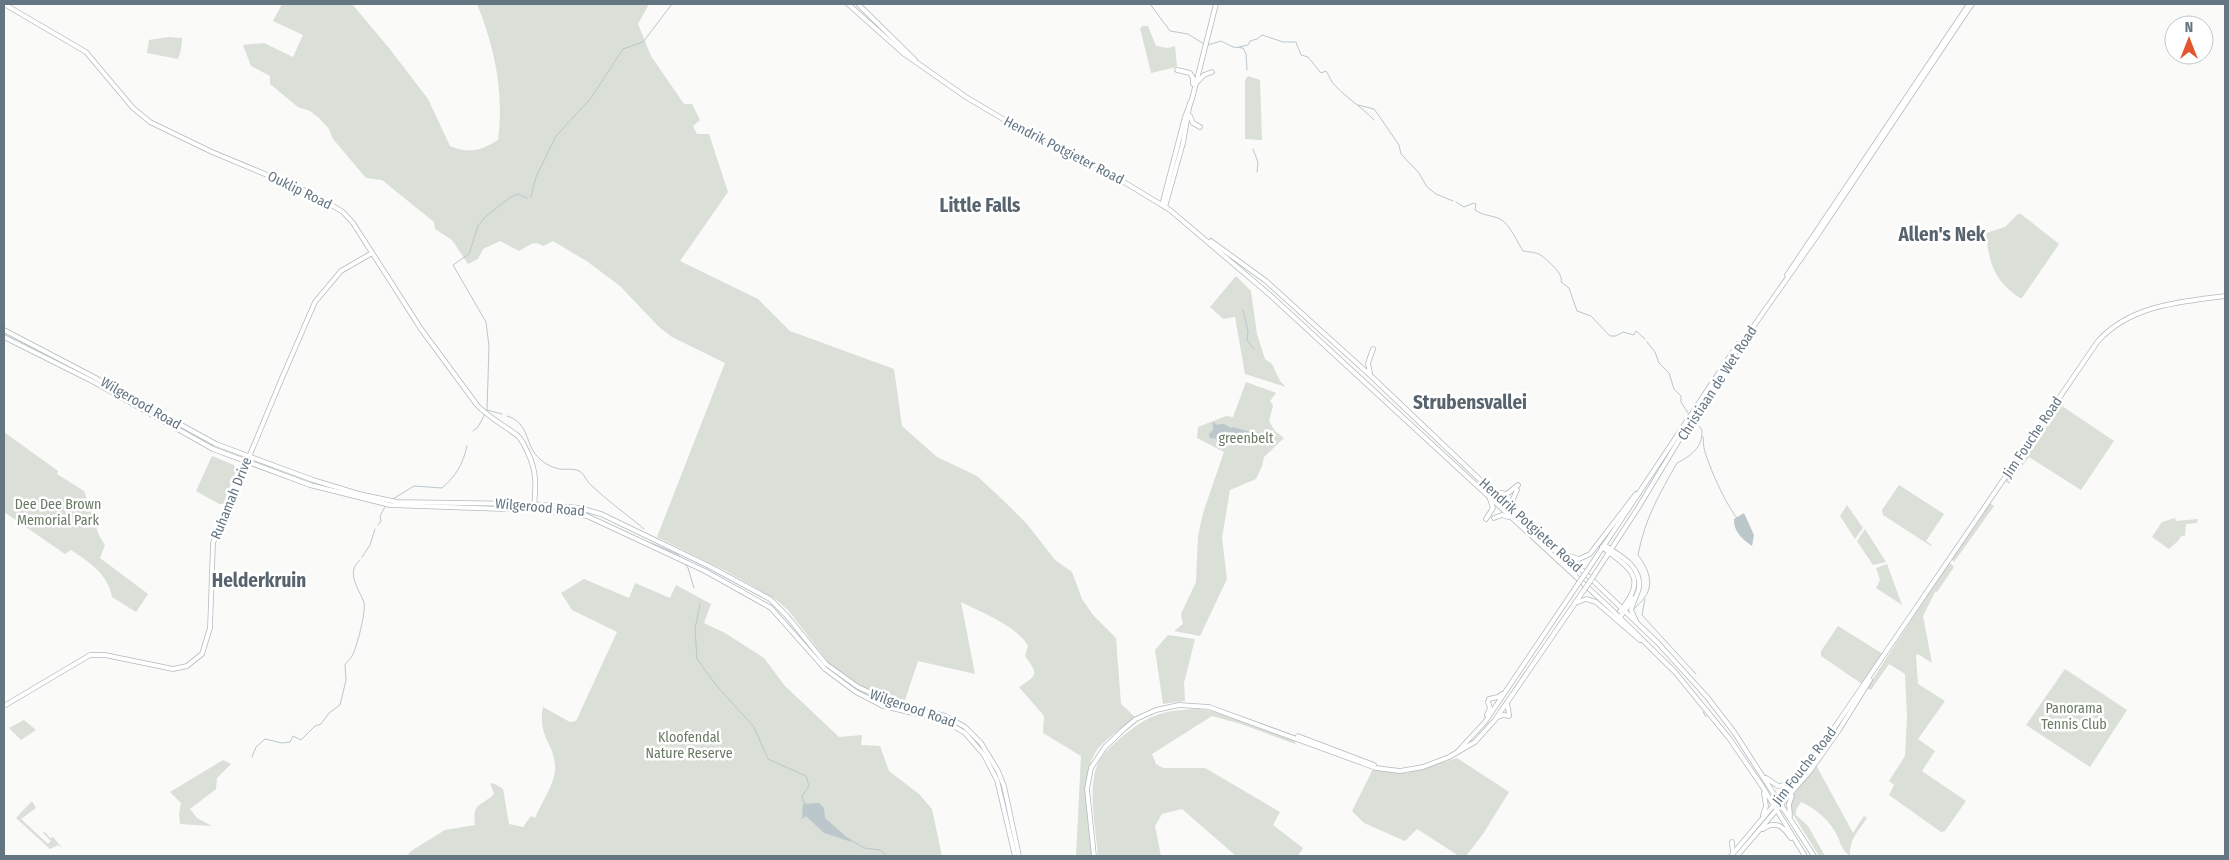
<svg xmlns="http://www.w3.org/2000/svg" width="2229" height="860" font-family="'Fira Sans Condensed',sans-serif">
<rect width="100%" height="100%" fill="#fafaf8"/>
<g fill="#dadfd7">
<path d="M282 4H352L389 48 428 99 450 146C470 154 480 151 498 140 504 92 495 48 477 4H649L638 24 651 56 684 104H692L700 120 693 126 697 134H709L728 192 680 261 758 299 790 331 894 369 902 426 937 457 977 476 1006 503 1027 524 1055 560 1072 572 1082 599 1093 615 1116 638 1121 704 1135 717C1124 727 1106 738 1097 750 1077 780 1090 823 1093 856H1076L1081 756 1043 733 1044 716 1019 687C1040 674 1037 673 1025 656L1028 646C1017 626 981 612 961 602L975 674 918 661 904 703 876 696 846 678 828 662 788 610 775 599 726 571 657 537 725 363 672 337 659 327 620 286 588 262 553 241 543 246C533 239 528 247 519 251L500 241 483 249 478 259 468 264 452 240 435 229 434 222 382 180 366 178 333 139 329 129 319 118 310 111 298 107 270 84V76L251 66 243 45 264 43 293 57 303 35 273 21Z"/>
<polygon points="1143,26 1148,26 1156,46 1168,48 1175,46 1177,67 1151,73 1140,28"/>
<polygon points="169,37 182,38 181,50 178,59 147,53 149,40"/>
<polygon points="1248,76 1260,80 1262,140 1245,139 1245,80"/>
<path d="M2018 214H2021L2059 244 2022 298H2020C1994 281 1989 263 1986 233L2005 227Z"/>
<polygon points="1236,276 1251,291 1257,334 1265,359 1272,364 1280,381 1286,387 1245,374 1235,317 1223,319 1210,307"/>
<polygon points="1246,382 1276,393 1270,401 1273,406 1269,421 1275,431 1284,438 1264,457 1262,466 1256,479 1230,490 1222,538 1227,579 1200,636 1174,631 1183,624 1181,614 1196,582 1198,536 1203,513 1224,452 1197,438 1198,427 1226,416 1233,417"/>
<polygon points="2059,404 2114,441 2081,490 2029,457 2009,484 2005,481 2055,405"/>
<path d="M4 432 58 471 57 474 84 491 87 499 98 507C93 523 96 532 105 545L100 558 148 594 136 612 112 597C108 574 89 562 71 550L65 554 4 512Z"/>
<polygon points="212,456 234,465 236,471 223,504 219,504 196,491"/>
<polygon points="1899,485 1944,514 1926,541 1932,545 1931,546 1883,515 1882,510"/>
<polygon points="1990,503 1994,506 1954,562 1951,559"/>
<polygon points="1847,505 1863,528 1855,539 1840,516"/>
<polygon points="2175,518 2176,521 2198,519 2197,523 2186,524 2185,536 2181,536 2178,541 2169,549 2152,537 2162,522"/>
<polygon points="1865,529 1886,562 1873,565 1857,541"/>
<polygon points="1949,562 1954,567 1937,592 1935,592 1923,616 1932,663 1918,654 1916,656 1918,684 1945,701 1918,739 1935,751 1922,771 1966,801 1945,831 1941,832 1889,795 1894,785 1889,781 1905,756 1907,717 1905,674 1889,664 1871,690 1867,688"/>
<polygon points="1887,564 1902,605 1876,588 1880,580 1876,568"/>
<path d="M584 579 629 598 635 583 670 598 676 585 711 604 704 623 725 633 764 658 785 686 839 737 862 735 861 745 880 746 889 771 919 794 932 809 942 856H407L411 851 445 830 475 825C472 802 481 807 494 794L490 783 495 784 503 789 509 824 523 827 531 816 535 818C540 806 554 784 555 771 557 745 537 739 543 707L570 722 576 721 617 632 572 610 561 593Z"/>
<polygon points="1838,626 1883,654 1862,684 1821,656 1821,651"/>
<polygon points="1168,635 1195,639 1184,683 1185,701 1163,704 1155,650"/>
<polygon points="2065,669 2127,710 2090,767 2026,725"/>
<path d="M1199 709 1224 713 1296 740 1295 744 1241 724 1212 716 1152 754 1156 764 1163 768H1205L1280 812 1273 825 1303 848 1298 856H1236L1182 809 1162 814 1155 826 1161 856H1098C1096 830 1089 798 1095 772 1098 759 1107 750 1116 742 1146 716 1159 710 1199 709Z"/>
<polygon points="24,720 36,730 21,740 9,728"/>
<polygon points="1457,758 1509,792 1483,834 1466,856 1459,856 1417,829 1405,841 1364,823 1352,811 1373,769 1407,773"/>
<polygon points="223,760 231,764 217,778 216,789 190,809 197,818 212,826 180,824 179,814 181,803 170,792"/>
<path d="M1816 765 1853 833 1864 816 1867 818C1858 831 1849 840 1850 856 1842 850 1841 845 1838 837 1831 821 1815 808 1801 802L1796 810V815L1808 826 1825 856H1819L1791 811C1789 793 1807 779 1816 765Z"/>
<polygon points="32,801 36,808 21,819 48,844 51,841 43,833 45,832 50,838 53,837 62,848 58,845 50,849 16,818"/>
</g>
<g fill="#bbc7cb">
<path d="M1213 422 1217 425C1221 423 1227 424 1230 428L1233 427 1261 435 1259 437 1242 439 1237 443 1235 439 1224 438 1221 442 1219 439 1210 438 1209 434 1213 430Z"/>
<path d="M1744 513 1754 535 1752 546C1743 540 1733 531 1734 519Z"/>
<polygon points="819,803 824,808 825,818 852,842 824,833 806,816 802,819 803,804"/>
</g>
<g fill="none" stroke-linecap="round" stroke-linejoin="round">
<g stroke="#bbc7cb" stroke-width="1">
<polyline points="1150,4 1170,31 1188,34 1204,44"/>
<polyline points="1208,45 1221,41 1233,47 1243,48 1246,54 1247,70"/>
<path d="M1239 47 1248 45 1250 41 1257 39 1262 35 1283 42H1296L1301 55 1308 57 1321 73 1326 71C1329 75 1330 79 1332 82 1341 94 1362 107 1374 120"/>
<polyline points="1358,105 1374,109 1377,113 1399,145 1401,154 1419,173 1427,187 1436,194 1453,201"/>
<polyline points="1253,149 1258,162 1257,172"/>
<polyline points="531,197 536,177 556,136 591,98 623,49 643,42 672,4"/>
<path d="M1456 202 1464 207 1474 203 1476 204 1475 210C1483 216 1492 215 1500 219 1510 224 1517 242 1523 251 1528 252 1537 252 1542 256 1548 261 1564 274 1561 282L1569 288 1577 311 1591 316 1610 336H1616L1623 332 1634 335 1636 331 1645 339"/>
<polyline points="1243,310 1248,331 1247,340 1254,349"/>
<polyline points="1647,342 1655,352 1659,363 1669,373 1674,389 1681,396 1681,402 1688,413"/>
<polyline points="487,410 502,414"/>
<path d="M507 416C531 423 524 446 540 459 545 464 553 468 560 469 566 470 573 468 579 471 585 474 586 481 591 485 607 501 627 514 644 529"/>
<polyline points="473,431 478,427 487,410 489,346 486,322 453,265 469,254 478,226 486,216 511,197 518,194 527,198"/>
<path d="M1703 437C1704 441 1703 444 1704 448 1708 465 1726 505 1737 518"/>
<path d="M393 499 414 486 442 488C456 476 463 464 467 446"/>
<polyline points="378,525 381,521 380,516 385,507"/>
<polyline points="651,543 679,555"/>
<polyline points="362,557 370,545 375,529"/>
<polyline points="685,564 688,568 694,588"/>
<polyline points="1645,599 1642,615 1696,674"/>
<polyline points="700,604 695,629 697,659 716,685 754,727 768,759 806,776 809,786 802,796 804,803 806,803"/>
<path d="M1634 609C1637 605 1642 602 1645 597 1655 583 1647 566 1638 555 1645 518 1659 495 1677 463 1691 456 1703 447 1702 430L1694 420"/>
<polyline points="1703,712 1706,717"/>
<path d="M252 757 256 747 265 739 282 743 290 742 293 736 301 740 315 726 321 724 329 713 340 705 346 680 345 665C347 661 350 660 352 656 357 647 366 612 364 603 359 588 345 573 360 560"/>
<polyline points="848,838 864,848 880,850 887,856"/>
</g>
<g stroke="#b3babf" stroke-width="5.5">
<g id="secondary">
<path d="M4 4 86 52 133 108 150 122 212 152 313 194 343 212 353 223 421 329 477 405C489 418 504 425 518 436 523 441 525 447 528 453 537 472 536 486 534 506"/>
<polyline points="848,4 903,53 966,97 1008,122 1091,162 1170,210 1270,295 1611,609 1675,672 1729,738 1762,786 1805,856"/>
<polyline points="858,4 915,60"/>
<polyline points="1177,70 1190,73 1193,78 1193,84"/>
<polyline points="1196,83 1204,75 1212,72"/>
<polyline points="1190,116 1193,123 1200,127"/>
<polyline points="1162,205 1185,117 1192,99 1216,4"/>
<polyline points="1165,207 1183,143 1190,103"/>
<polyline points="1211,241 1266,281 1371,376 1493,492 1558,547 1658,643 1707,697 1734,732 1814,856"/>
<polyline points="1787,275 1969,4"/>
<polyline points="4,330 92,376 216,444 313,480 359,494 397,502 530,504 580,508 601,514 709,566 770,599 787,616 826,664 858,687 893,703 945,716 965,727 981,743 998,771 1004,786 1019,856"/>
<polyline points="4,337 94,382 213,449 310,485 390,505 533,510 587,516 705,571 771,608 825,669 856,692 883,706 943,720 965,733 984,755 997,780 1015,856"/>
<polyline points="1370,373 1368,363 1373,349"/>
<polyline points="1495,492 1507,494 1518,485"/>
<polyline points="1516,511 1513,499 1517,490"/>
<polyline points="1494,518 1502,515 1508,517"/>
<polyline points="1486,519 1493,508 1490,499"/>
<path d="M1604 545C1619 555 1642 566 1639 588 1637 595 1633 603 1631 610L1636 621"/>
<path d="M1602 547C1630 569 1649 577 1620 611"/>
<polyline points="1570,556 1579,559 1590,554 1636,494"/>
<polyline points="1587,571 1738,344"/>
<polyline points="1593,577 1638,508 1713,384 1819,233 1972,4"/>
<polyline points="1578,602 1586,599 1596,602 1640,640"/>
<polyline points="1620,617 1634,598"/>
<polyline points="1489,699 1498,697 1502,694"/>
<polyline points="1507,703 1509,714"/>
<polyline points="4,706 90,655 105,655 173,669 187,666 202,654 210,628 213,543 282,378 315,302 341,271 372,253"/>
<polyline points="1487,715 1490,708 1488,702"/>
<polyline points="1498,717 1503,715 1509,716"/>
<polyline points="1298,736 1374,765"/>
<polyline points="1458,751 1485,722 1578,584"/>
<polyline points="1766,778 1778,786 1790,784"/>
<polyline points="1763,815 1766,806 1764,793"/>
<polyline points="1790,816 1789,804 1792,796"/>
<path d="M1763 829C1775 820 1783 826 1791 838"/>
<polyline points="1732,842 1733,854"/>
<polyline points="1094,856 1087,789 1091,768 1105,747 1125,728 1136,719 1156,710 1179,705 1209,707 1376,768 1400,771 1423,767 1449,757 1475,742 1495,720 1584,590"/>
<path d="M1731 856 1815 756 2098 341C2131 305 2179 302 2225 296"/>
<polyline points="1737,856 1810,771 1839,730 1870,680"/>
</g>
</g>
<use href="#secondary" stroke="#fff" stroke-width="4"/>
<g stroke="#b3babf" stroke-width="5.5" stroke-linecap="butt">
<g id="secondary-bridge">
<polyline points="1578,584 1587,571"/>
<polyline points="1584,590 1593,577"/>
</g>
</g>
<use href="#secondary-bridge" stroke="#fff" stroke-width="4"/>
</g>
<g text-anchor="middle" stroke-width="5" stroke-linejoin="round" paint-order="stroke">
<g font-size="14" fill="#657683" stroke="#fff">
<text transform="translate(1064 150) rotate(27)" y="5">Hendrik Potgieter Road</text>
<text transform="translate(300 190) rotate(26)" y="5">Ouklip Road</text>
<text transform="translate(1717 383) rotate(-57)" y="5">Christiaan de Wet Road</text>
<text transform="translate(141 403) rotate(30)" y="5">Wilgerood Road</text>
<text transform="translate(2032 437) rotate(-56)" y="5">Jim Fouche Road</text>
<text transform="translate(231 498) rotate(-68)" y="5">Ruhamah Drive</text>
<text transform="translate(540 507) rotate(5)" y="5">Wilgerood Road</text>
<text transform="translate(1531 525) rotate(42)" y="5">Hendrik Potgieter Road</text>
<text transform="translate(913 708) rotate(19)" y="5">Wilgerood Road</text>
<text transform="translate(1804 766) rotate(-52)" y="5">Jim Fouche Road</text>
</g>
<g font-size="14" fill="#687a64" stroke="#fff">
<text x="1246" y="443">greenbelt</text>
<text x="58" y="509">Dee Dee Brown<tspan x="58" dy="16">Memorial Park</tspan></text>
<text x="2074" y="713">Panorama<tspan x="2074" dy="16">Tennis Club</tspan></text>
<text x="689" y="742">Kloofendal<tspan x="689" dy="16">Nature Reserve</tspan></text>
</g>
<g font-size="19" font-weight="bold" fill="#57646e" stroke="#fff">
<text x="980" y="212">Little Falls</text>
<text x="1942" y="241">Allen's Nek</text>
<text x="1470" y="409">Strubensvallei</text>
<text x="259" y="587">Helderkruin</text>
</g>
</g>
<rect width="2229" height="860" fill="none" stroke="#657683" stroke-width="10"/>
<g transform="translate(2189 40)"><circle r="24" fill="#ffffff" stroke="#c1c8cd"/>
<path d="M0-4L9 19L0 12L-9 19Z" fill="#e4572e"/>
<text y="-8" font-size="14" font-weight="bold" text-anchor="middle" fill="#657683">N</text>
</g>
</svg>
